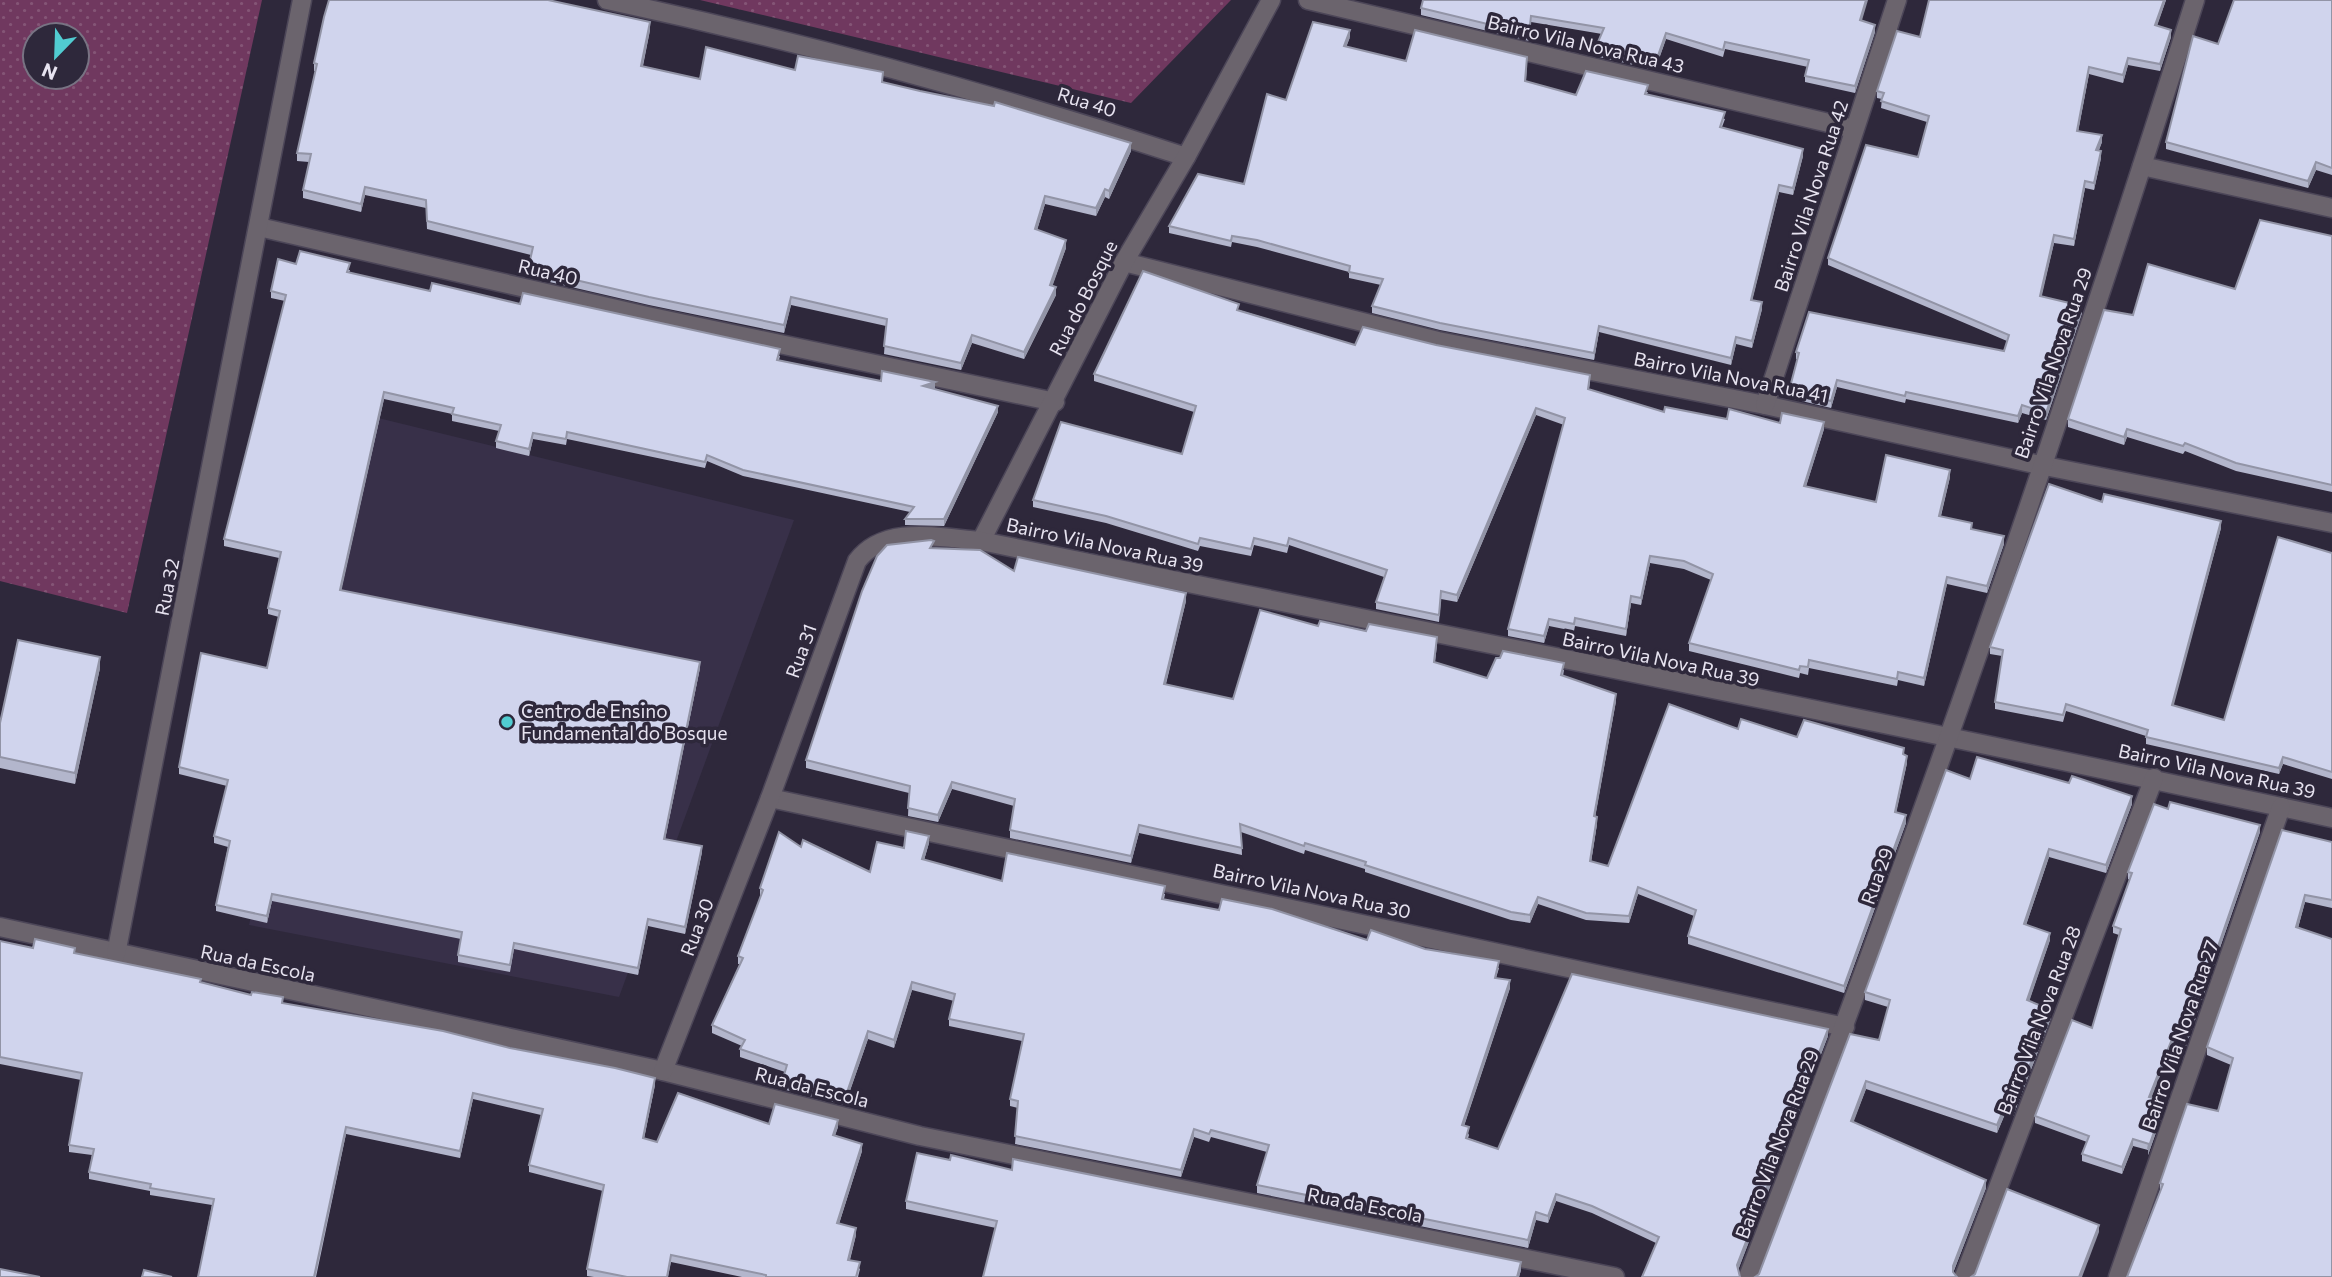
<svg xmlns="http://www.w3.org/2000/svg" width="2332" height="1277" font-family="Commissioner,sans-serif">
<defs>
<pattern id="park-dots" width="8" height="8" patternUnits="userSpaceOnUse" patternTransform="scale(1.75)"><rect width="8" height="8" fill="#70385f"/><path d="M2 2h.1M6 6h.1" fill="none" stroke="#845576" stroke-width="1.8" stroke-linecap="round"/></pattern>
</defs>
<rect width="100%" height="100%" fill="#2e283b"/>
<polygon fill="#383049" points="362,414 794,520 619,997 249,925"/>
<g fill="url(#park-dots)" fill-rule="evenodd">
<path d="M0 0H262L127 613 0 581ZM77 35V77H35V35Z"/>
<polygon points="700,0 1231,0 1131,103"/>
</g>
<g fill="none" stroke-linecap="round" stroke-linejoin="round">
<g stroke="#4c4658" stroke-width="21">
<g id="street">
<path d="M607 0C803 42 996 94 1186 157"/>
<polyline points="1308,0 1854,129"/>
<polyline points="2142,166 2332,208"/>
<polyline points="259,227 647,316 1055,402"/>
<polyline points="1124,262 1438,341 1765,405 2040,465 2332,523"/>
<polyline points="1765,405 1897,0"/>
<polyline points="981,541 1124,262 1186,157 1271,0"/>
<polyline points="770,798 1845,1027"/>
<polyline points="0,927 663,1071 920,1136 1615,1277"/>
<polyline points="116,954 302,0"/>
<path d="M663 1071 770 798 857 561C885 524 940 538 981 541 1431 633 1883 721 2332 818"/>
<path d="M1748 1277C1912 857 2059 430 2195 0"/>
<polyline points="1964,1277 2154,778"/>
<polyline points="2118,1277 2281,807"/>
</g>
</g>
<use href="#street" stroke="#6b646d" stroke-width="18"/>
</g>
<g fill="#b3b6cc">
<polygon points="1929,0 2166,0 2157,25 2171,37 2160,71 2128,65 2123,83 2089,74 2078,131 2102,142 2099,150 2101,158 2094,190 2085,188 2074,246 2054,243 2041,297 2082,313 2046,420 2022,413 2018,423 1906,399 1905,403 1837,387 1831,408 1789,398 1789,391 1797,359 1796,359 1796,352 2004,351 2007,341 1828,265 1828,258 1918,157 1927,122 1881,108 1882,99 1877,98 1877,91 1920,37"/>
<polygon points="2332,0 2332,175 2316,170 2308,188 2166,149 2166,142 2218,44"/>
<polygon points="1421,8 1862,21 1875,32 1855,93 1805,82 1805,76 1808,67 1725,49 1723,57 1666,39 1655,70 1595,56 1595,49 1602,34 1531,22 1529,41 1421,15"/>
<polygon points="650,30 643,66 700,79 795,70 882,82 1131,151 1109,199 1105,197 1096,216 1045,204 1037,230 1066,248 1052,286 1056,295 1024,359 972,343 961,370 884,354 886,326 791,305 784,333 649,305 528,277 528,269 531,255 427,229 426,208 365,195 361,212 303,198 303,190 309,162 297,161 297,153 316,71 314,71 314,63"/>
<polygon points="1350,37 1346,47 1406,61 1527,64 1526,81 1576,95 1648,92 1647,94 1725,119 1722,127 1803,156 1793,195 1779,192 1752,300 1762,309 1752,348 1736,344 1731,365 1599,332 1594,360 1440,330 1372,313 1372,306 1381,285 1349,278 1349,272 1257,247 1232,242 1231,247 1169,233 1169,226 1244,184 1286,100"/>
<polygon points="2332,236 2332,492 2236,471 2185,451 2183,454 2127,437 2124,445 2068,427 2068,419 2133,315 2235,289"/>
<polygon points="296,264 350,270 349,273 430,291 520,304 780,356 779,360 881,381 935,388 934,389 998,412 944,526 905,525 905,519 910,512 743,476 707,461 705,468 567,439 566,445 533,439 529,456 496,448 496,441 499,431 452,421 452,414 384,399 341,590 700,668 665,839 702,852 685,934 648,926 638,975 514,949 510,972 458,962 458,955 461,939 272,901 267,923 216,911 216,905 228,847 214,843 214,836 227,786 179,774 179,767 267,668 279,617 268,614 268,608 279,558 224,546 224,539 285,301 271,298 271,291"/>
<polygon points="1239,310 1355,345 1590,382 1589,389 1664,412 1727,419 1780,423 1824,429 1806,486 1876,502 1950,477 1941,516 2004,544 1987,593 1947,584 1924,686 1898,680 1897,686 1809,668 1808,675 1800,673 1799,678 1689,651 1689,643 1711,580 1684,569 1650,563 1641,605 1631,603 1626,636 1575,626 1574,631 1549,626 1544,643 1508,636 1508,629 1564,425 1536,415 1457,602 1441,599 1439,622 1376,609 1376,602 1384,577 1289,545 1287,553 1254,545 1251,556 1200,546 1198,551 1106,523 1033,507 1033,500 1182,454 1194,412 1094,381 1094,374"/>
<polygon points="2102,502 2221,528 2173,705 2224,720 2332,553 2332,779 2283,764 2279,774 2146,744 2146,736 2066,711 2063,722 1995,709 1995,702 2002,656 1990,654 1990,647"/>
<polygon points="934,548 1014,571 1186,601 1166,684 1233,699 1318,626 1366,631 1437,645 1435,662 1487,678 1564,670 1563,676 1616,701 1595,817 1597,824 1591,862 1608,866 1738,729 1904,755 1907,763 1896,812 1906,823 1844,993 1688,944 1688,936 1694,916 1638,894 1629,923 1586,920 1538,904 1530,923 1511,920 1365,872 1365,869 1305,850 1304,854 1241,832 1242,855 1139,833 1131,863 1010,838 1010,830 1014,806 952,789 938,822 908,816 909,793 806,768 806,760"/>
<polygon points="100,668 75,784 0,768 0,723"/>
<polygon points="1970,779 2132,804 2106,873 2049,857 2026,925 2050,940 2029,1001 2051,1018 2013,1116 2005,1114 1997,1133 1866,1089 1853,1122 1986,1188 1953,1273 1759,1274 1879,1040 1888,1007 1865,1000 1865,992"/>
<polygon points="2168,809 2260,832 2186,1046 2174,1041 2151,1097 2165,1107 2148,1155 2148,1150 2133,1146 2122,1174 2082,1161 2082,1154 2087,1142 2035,1123 2035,1116 2092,1028 2119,935 2113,933 2113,926 2130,880 2128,879 2128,872"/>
<polygon points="2332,842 2332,908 2305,902 2298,928 2332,1277 2160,1190 2160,1183 2218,1111 2231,1065 2207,1055 2207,1047"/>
<polygon points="929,843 924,860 1002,881 1165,894 1164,899 1367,940 1425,949 1499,968 1496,978 1510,988 1464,1126 1469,1135 1468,1138 1498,1149 1828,1036 1738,1270 1656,1243 1592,1213 1556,1201 1548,1223 1536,1220 1528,1248 1257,1193 1257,1185 1267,1152 1211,1137 1209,1142 1194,1137 1181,1177 1015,1144 1018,1108 1010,1106 1010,1099 1022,1041 949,1026 949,1019 954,1001 912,990 894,1048 868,1039 845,1105 782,1089 782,1082 785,1072 740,1057 740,1049 742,1046 712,1033 712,1025 740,964 738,964 738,956 761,896 760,895 760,888 801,847 870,872 904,848"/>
<polygon points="0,941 33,948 75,953 200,982 283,1003 655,1085 644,1138 657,1142 769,1124 838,1127 835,1135 862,1151 839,1224 856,1235 850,1260 860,1269 858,1277 742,1277 671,1262 668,1277 594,1277 587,1276 587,1269 603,1191 529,1172 529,1165 541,1115 473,1099 460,1158 346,1134 316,1277 198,1277 212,1205 150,1195 150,1191 89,1179 89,1172 92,1155 69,1152 69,1145 81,1080 0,1064"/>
<polygon points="950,1160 1012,1170 1521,1270 1519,1277 983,1277 996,1228 906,1209 906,1201"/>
</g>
<g fill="#9294a6">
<polygon points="1866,0 1868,0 1860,27 1860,20"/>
<polygon points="2164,0 2166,0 2155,32 2155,25"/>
<polygon points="650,22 650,30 641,74 641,66"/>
<polygon points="1875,25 1875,32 1855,93 1855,86"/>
<polygon points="1350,30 1350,37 1344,53 1344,46"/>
<polygon points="2171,30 2171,37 2160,71 2160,64"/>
<polygon points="1666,33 1666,39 1655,70 1655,64"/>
<polygon points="2128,58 2128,65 2123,83 2123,75"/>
<polygon points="2089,67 2089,74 2077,138 2077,131"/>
<polygon points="2102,135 2102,142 2096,157 2096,150"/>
<polygon points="1131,143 1131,151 1109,199 1109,191"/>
<polygon points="1803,149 1803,156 1793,195 1793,188"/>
<polygon points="2101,151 2101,158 2094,190 2094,183"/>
<polygon points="2316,162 2316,170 2308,188 2308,181"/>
<polygon points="2085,181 2085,188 2074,246 2074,239"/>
<polygon points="1779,185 1779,192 1751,306 1751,300"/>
<polygon points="365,187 365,195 361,212 361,204"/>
<polygon points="1105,189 1105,197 1096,216 1096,208"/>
<polygon points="1045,196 1045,204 1035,237 1035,229"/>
<polygon points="2054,235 2054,243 2040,304 2040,296"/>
<polygon points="1066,240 1066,248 1050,293 1050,285"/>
<polygon points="1056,287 1056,295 1024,359 1024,352"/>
<polygon points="791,297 791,305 784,333 784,325"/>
<polygon points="1762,302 1762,309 1752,348 1752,341"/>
<polygon points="2082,306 2082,313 2046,420 2046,413"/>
<polygon points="1599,326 1599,332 1594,360 1594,353"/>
<polygon points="972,335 972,343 961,370 961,363"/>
<polygon points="1736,337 1736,344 1731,365 1731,358"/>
<polygon points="1837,380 1837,387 1831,408 1831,401"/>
<polygon points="935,382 935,388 923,392 923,386"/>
<polygon points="384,392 384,399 340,597 340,590"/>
<polygon points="2022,405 2022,413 2018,423 2018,416"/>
<polygon points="998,406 998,412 944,526 944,519"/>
<polygon points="1536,408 1536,415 1457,602 1457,595"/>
<polygon points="1824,422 1824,429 1804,493 1804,486"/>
<polygon points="2127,429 2127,437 2124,445 2124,437"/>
<polygon points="533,433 533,439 529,456 529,449"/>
<polygon points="1950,470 1950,477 1939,523 1939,516"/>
<polygon points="2221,521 2221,528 2172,712 2172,705"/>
<polygon points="2004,536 2004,544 1987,593 1987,586"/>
<polygon points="1650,556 1650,563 1641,605 1641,598"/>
<polygon points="1947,577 1947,584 1924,686 1924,678"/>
<polygon points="1186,593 1186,601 1164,691 1164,684"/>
<polygon points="1631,596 1631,603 1626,636 1626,629"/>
<polygon points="1549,619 1549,626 1544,643 1544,636"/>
<polygon points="100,657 100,668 75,784 75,773"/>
<polygon points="700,662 700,668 664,845 664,839"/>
<polygon points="1616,694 1616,701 1594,824 1594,816"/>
<polygon points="1907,756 1907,763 1895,819 1895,812"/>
<polygon points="2283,757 2283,764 2279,774 2279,768"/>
<polygon points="952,782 952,789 938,822 938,815"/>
<polygon points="2132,796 2132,804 2106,873 2106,865"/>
<polygon points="1906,815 1906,823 1844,993 1844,986"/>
<polygon points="1597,817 1597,824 1590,869 1590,861"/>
<polygon points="1139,825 1139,833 1131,863 1131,856"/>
<polygon points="2260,825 2260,832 2186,1046 2186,1039"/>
<polygon points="929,836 929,843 922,867 922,859"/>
<polygon points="702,846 702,852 685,934 685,927"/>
<polygon points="2049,849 2049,857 2024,931 2024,924"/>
<polygon points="1638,887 1638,894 1629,923 1629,916"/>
<polygon points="272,894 272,901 267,923 267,916"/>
<polygon points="2305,895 2305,902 2296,935 2296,927"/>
<polygon points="1538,897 1538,904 1530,923 1530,915"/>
<polygon points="648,919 648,926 638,975 638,968"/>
<polygon points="2050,933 2050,940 2027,1008 2027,1000"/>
<polygon points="1510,980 1510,988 1462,1132 1462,1125"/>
<polygon points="912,982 912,990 894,1048 894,1040"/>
<polygon points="2051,1010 2051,1018 2013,1116 2013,1109"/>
<polygon points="1828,1029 1828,1036 1737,1273 1737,1265"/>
<polygon points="868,1031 868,1039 845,1105 845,1098"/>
<polygon points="2174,1034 2174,1041 2149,1104 2149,1097"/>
<polygon points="655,1078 655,1085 643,1144 643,1138"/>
<polygon points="1866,1081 1866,1089 1851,1129 1851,1121"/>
<polygon points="473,1093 473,1099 460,1158 460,1151"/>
<polygon points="2165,1100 2165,1107 2148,1155 2148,1149"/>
<polygon points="2005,1106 2005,1114 1997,1133 1997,1125"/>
<polygon points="838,1120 838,1127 833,1142 833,1135"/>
<polygon points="346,1127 346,1134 315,1277 314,1277"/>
<polygon points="1194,1129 1194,1137 1181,1177 1181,1170"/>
<polygon points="2133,1139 2133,1146 2122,1174 2122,1167"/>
<polygon points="862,1144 862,1151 837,1230 837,1223"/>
<polygon points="1986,1180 1986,1188 1953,1273 1953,1266"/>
<polygon points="1556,1194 1556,1201 1548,1223 1548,1216"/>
<polygon points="1536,1212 1536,1220 1528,1248 1528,1240"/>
<polygon points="2099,1225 2099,1232 2082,1277 2079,1277"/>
<polygon points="856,1228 856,1235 848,1266 848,1260"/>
<polygon points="1521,1262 1521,1270 1519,1277 1517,1277"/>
</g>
<g fill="#d0d4ed" stroke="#9294a6" stroke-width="2">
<polygon points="329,0 548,0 650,22 641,66 700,79 706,47 795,70 798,56 883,72 882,82 920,91 994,106 995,102 1131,143 1109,191 1105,189 1096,208 1045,196 1035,229 1066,240 1050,285 1056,287 1024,352 972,335 961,363 884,346 887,319 791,297 784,325 649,297 528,269 533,247 427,221 426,200 365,187 361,204 303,190 311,154 297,153 317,64 314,63 324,17"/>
<polygon points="1423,0 1866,0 1860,20 1875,25 1855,86 1805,76 1809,60 1725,42 1723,50 1666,33 1655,64 1595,49 1604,28 1531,16 1529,34 1421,8"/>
<polygon points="1929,0 2164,0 2155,25 2171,30 2160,64 2128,58 2123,75 2089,67 2077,131 2102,135 2096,150 2101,151 2094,183 2085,181 2074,239 2054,235 2040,296 2082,306 2046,413 2022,405 2018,416 1906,392 1905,396 1837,380 1831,401 1789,391 1799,353 1796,352 1809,312 2004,351 2009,335 1828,258 1866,145 1918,157 1929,116 1881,101 1884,93 1877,91 1897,31 1920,37"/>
<polygon points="2234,0 2332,0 2332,168 2316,162 2308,181 2166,142 2193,36 2218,44"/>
<polygon points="1313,22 1350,30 1344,46 1406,61 1415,30 1527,57 1525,81 1576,95 1586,71 1648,85 1645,94 1725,112 1720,127 1803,149 1793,188 1779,185 1751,300 1762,302 1752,341 1736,337 1731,358 1599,326 1594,353 1440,323 1372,306 1383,279 1349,272 1350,266 1257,240 1232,236 1231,241 1169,226 1198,174 1244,184 1267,94 1286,100"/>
<polygon points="2260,220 2332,236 2332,485 2236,463 2185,443 2183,446 2127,429 2124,437 2068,419 2104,310 2133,315 2148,264 2235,289"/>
<polygon points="300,251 350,263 347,272 430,291 432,283 520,304 523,293 780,349 777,360 881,381 882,371 935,382 923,386 998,406 944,519 905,519 914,507 743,470 707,455 705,462 567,432 566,439 533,433 529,449 496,441 501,425 452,414 454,408 384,392 340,590 700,662 664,839 702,846 685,927 648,919 638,968 514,943 510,965 458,955 462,932 272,894 267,916 216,905 230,841 214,836 228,780 179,767 201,653 267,668 280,611 268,608 281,552 224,539 286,295 271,291 278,259 296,264"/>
<polygon points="1143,271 1239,304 1237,310 1355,345 1363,327 1436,345 1590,375 1588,389 1664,412 1665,407 1727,419 1729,409 1780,423 1782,413 1824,422 1804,486 1876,502 1886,455 1950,470 1939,516 1972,523 1971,529 2004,536 1987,586 1947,577 1924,678 1898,672 1897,679 1809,660 1808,667 1800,666 1799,670 1689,643 1713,574 1684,561 1650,556 1641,598 1631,596 1626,629 1575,618 1574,624 1549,619 1544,636 1508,629 1565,418 1536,408 1457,595 1441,591 1439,615 1376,602 1387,570 1289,538 1287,546 1254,538 1251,549 1200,538 1198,544 1106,516 1033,500 1061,422 1182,454 1196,406 1094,374"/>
<polygon points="2049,484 2102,502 2104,494 2221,521 2172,705 2224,720 2278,537 2332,553 2332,772 2283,757 2279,768 2146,737 2148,730 2066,704 2063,715 1995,702 2003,650 1990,647"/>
<polygon points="931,540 934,541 930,548 980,550 1014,571 1018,557 1186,593 1164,684 1233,699 1260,610 1318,626 1320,621 1366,631 1369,624 1437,637 1434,662 1487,678 1496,658 1500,658 1503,651 1564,663 1561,675 1616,694 1594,816 1597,817 1590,861 1608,866 1669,704 1738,729 1741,719 1797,737 1804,720 1904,748 1903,754 1907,756 1895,812 1906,815 1844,986 1688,936 1696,910 1638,887 1629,916 1586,913 1538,897 1530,915 1511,912 1365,865 1366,862 1305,843 1304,846 1240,824 1242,848 1139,825 1131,856 1010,830 1015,799 952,782 938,815 908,808 910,786 806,760 862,591 877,556 887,545"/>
<polygon points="18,640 100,657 75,773 0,757 0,723"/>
<polygon points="1977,757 2069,783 2072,776 2132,796 2106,865 2049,849 2024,924 2050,933 2027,1000 2051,1010 2013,1109 2005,1106 1997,1125 1866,1081 1851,1121 1986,1180 1953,1266 1953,1272 1957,1277 1755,1277 1759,1274 1850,1034 1879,1040 1890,1000 1865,992 1946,770 1970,779"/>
<polygon points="2170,802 2260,825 2186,1039 2174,1034 2149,1097 2165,1100 2148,1149 2149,1144 2133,1139 2122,1167 2082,1154 2089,1136 2035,1116 2072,1020 2092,1028 2121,929 2113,926 2132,873 2128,872 2154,804 2168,809"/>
<polygon points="2282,830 2332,842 2332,900 2305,895 2296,927 2332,939 2332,1277 2127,1277 2163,1184 2160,1183 2187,1104 2218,1111 2233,1058 2207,1047"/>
<polygon points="906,831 929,836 922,859 1002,881 1007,853 1165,886 1162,899 1219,910 1222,899 1272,909 1367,940 1371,930 1425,949 1499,961 1495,978 1510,980 1462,1125 1469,1127 1466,1138 1498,1149 1572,974 1828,1029 1737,1265 1740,1277 1642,1277 1659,1237 1592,1206 1556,1194 1548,1216 1536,1212 1528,1240 1257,1185 1269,1145 1211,1130 1209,1134 1194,1129 1181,1170 1015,1136 1018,1101 1010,1099 1024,1034 949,1019 955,994 912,982 894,1040 868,1031 845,1098 782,1082 787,1065 740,1049 745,1040 712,1025 743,958 738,956 763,890 760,888 779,832 801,847 803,840 870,872 877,842 904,848"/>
<polygon points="35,939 75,948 74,953 201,979 200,982 251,995 252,992 283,997 282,1003 443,1031 510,1048 615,1068 655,1078 643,1138 657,1142 678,1093 769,1124 775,1104 838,1120 833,1135 862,1144 837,1223 856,1228 848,1260 860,1262 856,1277 766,1277 766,1275 671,1255 667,1277 627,1277 587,1269 604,1185 529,1165 543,1109 473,1093 460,1151 346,1127 314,1277 198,1277 214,1199 150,1188 151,1184 89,1172 94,1149 69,1145 82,1073 0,1057 0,941 33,948"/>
<polygon points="917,1153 950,1160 951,1155 1012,1170 1013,1159 1521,1262 1517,1277 983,1277 997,1221 906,1201"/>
<polygon points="2007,1189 2099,1225 2079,1277 1971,1277 1975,1274"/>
<polygon points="0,1269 40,1277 0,1277"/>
<polygon points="144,1270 172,1277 142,1277"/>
</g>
<circle fill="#51ccd1" stroke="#2e283b" stroke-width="2.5" cx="507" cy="722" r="7"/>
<g text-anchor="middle" stroke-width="7" stroke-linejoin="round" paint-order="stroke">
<g font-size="19" fill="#e7e3f0" stroke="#2e283b">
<text transform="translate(1586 44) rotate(13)" y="7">Bairro Vila Nova Rua 43</text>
<text transform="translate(1087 102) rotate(17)" y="7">Rua 40</text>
<text transform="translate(1811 196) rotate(-72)" y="7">Bairro Vila Nova Rua 42</text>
<text transform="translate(548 272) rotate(13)" y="7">Rua 40</text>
<text transform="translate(1083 298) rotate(-63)" y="7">Rua do Bosque</text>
<text transform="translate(2053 363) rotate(-71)" y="7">Bairro Vila Nova Rua 29</text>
<text transform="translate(1731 377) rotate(11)" y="7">Bairro Vila Nova Rua 41</text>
<text transform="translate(1105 545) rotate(12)" y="7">Bairro Vila Nova Rua 39</text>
<text transform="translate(167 587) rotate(-79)" y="7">Rua 32</text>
<text transform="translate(801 651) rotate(-70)" y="7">Rua 31</text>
<text transform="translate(1661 659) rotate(12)" y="7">Bairro Vila Nova Rua 39</text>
<text transform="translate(2217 771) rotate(12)" y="7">Bairro Vila Nova Rua 39</text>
<text transform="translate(1877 876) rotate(-70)" y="7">Rua 29</text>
<text transform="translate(1312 891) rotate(12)" y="7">Bairro Vila Nova Rua 30</text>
<text transform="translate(697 927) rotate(-69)" y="7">Rua 30</text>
<text transform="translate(258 963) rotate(12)" y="7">Rua da Escola</text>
<text transform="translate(2039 1020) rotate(-69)" y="7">Bairro Vila Nova Rua 28</text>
<text transform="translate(2180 1035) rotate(-71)" y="7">Bairro Vila Nova Rua 27</text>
<text transform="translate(812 1087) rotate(14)" y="7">Rua da Escola</text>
<text transform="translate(1777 1144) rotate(-69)" y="7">Bairro Vila Nova Rua 29</text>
<text transform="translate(1365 1205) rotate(11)" y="7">Rua da Escola</text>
</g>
<g font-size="19" fill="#e7e3f0" stroke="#2e283b" text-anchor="start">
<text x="521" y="718">Centro de Ensino<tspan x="521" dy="22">Fundamental do Bosque</tspan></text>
</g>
</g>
<g transform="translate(56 56) rotate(203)"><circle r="33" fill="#2e283b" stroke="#787383" stroke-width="2"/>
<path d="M0-5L12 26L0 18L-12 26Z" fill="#51ccd1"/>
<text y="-10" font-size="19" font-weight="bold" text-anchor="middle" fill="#e7e3f0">N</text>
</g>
</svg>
